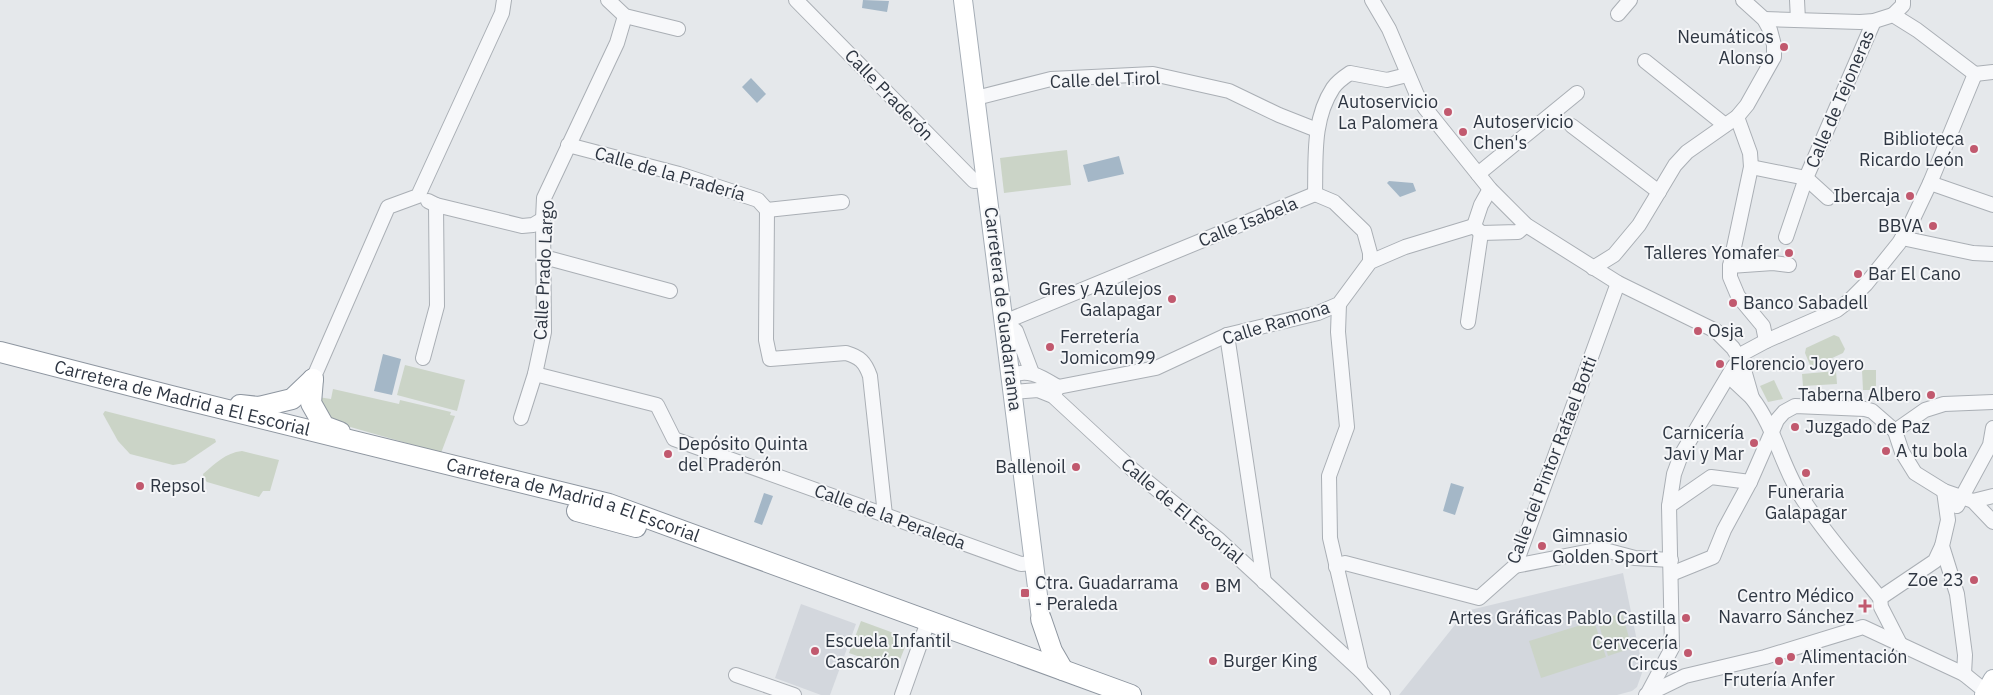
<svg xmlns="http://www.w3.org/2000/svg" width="1993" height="695" font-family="'IBM Plex Sans',sans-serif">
<rect width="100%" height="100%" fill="#e5e8eb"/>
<g fill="#d3d7dd">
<polygon points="1623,573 1643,670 1637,687 1632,691 1617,695 1399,695 1466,611"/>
<polygon points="801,604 856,624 830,695 821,695 775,678"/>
</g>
<g fill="#cbd4c7">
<polygon points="1067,150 1071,185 1004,193 1000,158"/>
<polygon points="1834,335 1839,337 1845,349 1843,353 1815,366 1810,365 1805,353 1806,348"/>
<polygon points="405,365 465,380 457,411 397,395"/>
<polygon points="1862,370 1876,370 1876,390 1863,390"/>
<polygon points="1836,371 1837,384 1803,386 1802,374"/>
<polygon points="1774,380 1783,399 1768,402 1760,386"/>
<polygon points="333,389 399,404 400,400 451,412 450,415 455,416 441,453 333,422 318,397 331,399"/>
<polygon points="105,411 215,439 216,442 185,463 173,465 130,454 118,441 103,414"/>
<path d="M242 451 279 460 270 491H263L259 497 207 482 204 479 203 474C216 463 225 453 242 451Z"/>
<polygon points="1622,613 1632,648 1608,656 1598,621"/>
<polygon points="861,621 910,639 909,648 905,647 896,670 849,653"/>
<polygon points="1594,621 1606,657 1541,678 1529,641"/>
</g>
<g fill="#a4b7c7">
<polygon points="863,0 889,1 887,12 862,8"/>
<polygon points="751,78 766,94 757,103 742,87"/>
<polygon points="1119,156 1124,174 1088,182 1083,165"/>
<polygon points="1389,181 1413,183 1416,191 1400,197 1387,183"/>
<polygon points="383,354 401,359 392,395 374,391"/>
<polygon points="1451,483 1464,487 1455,515 1443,511"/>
<polygon points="764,493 773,496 762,525 754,522"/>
</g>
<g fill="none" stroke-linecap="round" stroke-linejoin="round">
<g stroke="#aaafb5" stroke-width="16">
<g id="minor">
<polyline points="608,0 625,16 678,29"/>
<polyline points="796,0 974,181 986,180"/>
<polyline points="1372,0 1389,29 1417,95 1425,108 1490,189 1526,225 1618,283 1716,331 1733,348 1742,363 1752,398 1736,383 1731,373"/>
<polyline points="1797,0 1798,20"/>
<polyline points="1618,14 1630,0"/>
<polyline points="1893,15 1903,5 1903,0"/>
<polyline points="1764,19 1860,22 1874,21 1893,15 1917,30 1975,74"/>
<polyline points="1645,61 1725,125"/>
<polyline points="1975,74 1993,72"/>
<polyline points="976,98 1051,79 1153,74 1229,91 1279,115 1317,130"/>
<polyline points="1737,117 1750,153 1751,167 1730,266 1730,277 1738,296 1763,326 1766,341"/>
<polyline points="1572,126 1659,192"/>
<path d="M568 145 679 174 758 200 767 210 766 340 770 359 846 353C860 357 865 362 870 376L885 515"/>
<polyline points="1751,167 1806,178 1828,198"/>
<polyline points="1478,174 1577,93"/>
<polyline points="1930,183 1993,205"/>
<path d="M1315 194C1316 159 1312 120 1333 88 1337 82 1344 77 1350 73L1387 80 1407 75"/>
<polyline points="1315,194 1334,202 1364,231 1370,253 1370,262"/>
<polyline points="428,201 436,205 522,226 533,225 543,219"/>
<polyline points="767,210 842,202"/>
<polyline points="1474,226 1481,205 1490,189"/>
<polyline points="1476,228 1481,233 1518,232 1526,225"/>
<polyline points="1786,237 1806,178 1874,21"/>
<polyline points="1902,238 1973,253 1993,254"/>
<polyline points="544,257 670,291"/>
<polyline points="1730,266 1773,263 1789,265"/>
<polyline points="1593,268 1614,255 1639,225 1675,165 1687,152 1737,117 1747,105 1774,57 1774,45 1770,30 1764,19 1743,0"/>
<polyline points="1339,304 1338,332 1347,427 1329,476 1330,538 1361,671"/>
<polyline points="1004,322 1315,194"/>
<polyline points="1004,322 1016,331 1032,373"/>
<polyline points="1468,322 1481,233"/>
<polyline points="1227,335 1264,582"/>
<polyline points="1738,356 1766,341 1837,310 1850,300 1866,284 1899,243 1912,221 1930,183 1975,74"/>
<polyline points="423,358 437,306 436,205"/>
<polyline points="535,374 657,405 674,439 1021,564 1035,563"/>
<path d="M1011 376C1028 367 1043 378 1058 387"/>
<polyline points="313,379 388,207 418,196 502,13 504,0"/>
<polyline points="1013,392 1038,390 1053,396 1133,470 1218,539 1361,671 1383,695"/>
<polyline points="1053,396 1058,387 1156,368 1227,335 1318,313 1339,304 1370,262 1405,247 1474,226"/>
<path d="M1752 398C1776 429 1782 469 1804 501 1826 535 1854 566 1880 598L1881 607 1900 644"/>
<polyline points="521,418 535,374 544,332 543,219 544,198 617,43 625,16"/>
<polyline points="1895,431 1925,410 1944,404 1993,402"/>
<polyline points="1944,491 1948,520 1942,546 1957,594 1965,655 1964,674"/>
<polyline points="1973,501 1993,496"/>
<polyline points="1669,506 1711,477 1750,482"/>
<polyline points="1957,506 1990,445 1993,428"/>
<polyline points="1515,566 1601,549 1635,558 1671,560"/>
<polyline points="1336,567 1345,563 1479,598 1515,566 1618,283"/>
<polyline points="1671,574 1713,557 1724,530 1750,482 1777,420 1784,412 1795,406 1865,409 1872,411 1895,431 1902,452 1915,473 1944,491 1973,501 1993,522"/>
<polyline points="1880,598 1935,561 1942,546"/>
<polyline points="736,675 794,695"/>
<polyline points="902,695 925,630"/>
<polyline points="1646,695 1685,676 1765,657 1863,627 1964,674 1990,695"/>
<polyline points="1647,695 1672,648 1669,506 1674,474 1681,455 1734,366"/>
</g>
</g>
<g stroke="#a5adb6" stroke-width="20">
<g id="major">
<polyline points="963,0 1041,619"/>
<polyline points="1984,695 1993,679"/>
</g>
</g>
<g stroke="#8e96a0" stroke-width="22">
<g id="highway">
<path id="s1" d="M0 352 171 396 609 504 1131 695"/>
<polyline points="313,379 311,403 324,426 340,432"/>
<polyline points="240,405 259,407 292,399 313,379"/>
<polyline points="577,511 636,527"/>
<polyline points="1041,619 1052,651 1063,670"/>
</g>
</g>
<use href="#minor" stroke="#f7f8fa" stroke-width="14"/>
<use href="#major" stroke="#fff" stroke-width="18"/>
<use href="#highway" stroke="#fff" stroke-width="20"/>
</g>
<g fill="#c1596e" stroke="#f5f6f8" stroke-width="2">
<circle cx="1784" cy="47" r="5"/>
<circle cx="1448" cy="112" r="5"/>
<circle cx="1463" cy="132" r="5"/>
<circle cx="1974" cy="149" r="5"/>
<circle cx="1910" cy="196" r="5"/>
<circle cx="1933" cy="226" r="5"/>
<circle cx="1789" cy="253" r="5"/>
<circle cx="1858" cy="274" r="5"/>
<circle cx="1172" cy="299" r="5"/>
<circle cx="1733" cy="303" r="5"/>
<circle cx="1698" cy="331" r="5"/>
<circle cx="1050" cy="347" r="5"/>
<circle cx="1720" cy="364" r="5"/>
<circle cx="1931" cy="395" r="5"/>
<circle cx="1795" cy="427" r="5"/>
<circle cx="1754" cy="443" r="5"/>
<circle cx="1886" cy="451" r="5"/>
<circle cx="668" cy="454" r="5"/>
<circle cx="1076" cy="467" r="5"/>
<circle cx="1806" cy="473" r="5"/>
<circle cx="140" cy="486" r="5"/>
<circle cx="1542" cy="546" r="5"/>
<circle cx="1974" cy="580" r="5"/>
<circle cx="1205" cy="586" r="5"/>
<rect x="1020" y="588" width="10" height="10" rx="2.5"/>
<path d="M1862.5 598.5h5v5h5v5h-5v5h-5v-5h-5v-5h5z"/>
<circle cx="1686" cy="618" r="5"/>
<circle cx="815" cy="651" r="5"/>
<circle cx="1688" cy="653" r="5"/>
<circle cx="1791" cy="657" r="5"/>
<circle cx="1213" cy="661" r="5"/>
<circle cx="1779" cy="661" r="5"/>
</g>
<g text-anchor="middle" stroke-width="4" stroke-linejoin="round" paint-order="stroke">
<g font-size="18" fill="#2e3642" stroke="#f5f6f8" text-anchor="start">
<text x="1774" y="43" text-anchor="end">Neumáticos<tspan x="1774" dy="21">Alonso</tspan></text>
<text x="1438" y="108" text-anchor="end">Autoservicio<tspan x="1438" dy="21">La Palomera</tspan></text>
<text x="1473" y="128">Autoservicio<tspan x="1473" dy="21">Chen's</tspan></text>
<text x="1964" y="145" text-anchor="end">Biblioteca<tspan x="1964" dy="21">Ricardo León</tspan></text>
<text x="1900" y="202" text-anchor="end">Ibercaja</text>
<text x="1923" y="232" text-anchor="end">BBVA</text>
<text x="1779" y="259" text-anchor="end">Talleres Yomafer</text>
<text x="1868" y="280">Bar El Cano</text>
<text x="1162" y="295" text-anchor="end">Gres y Azulejos<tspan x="1162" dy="21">Galapagar</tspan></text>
<text x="1743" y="309">Banco Sabadell</text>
<text x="1708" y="337">Osja</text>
<text x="1060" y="343">Ferretería<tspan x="1060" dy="21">Jomicom99</tspan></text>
<text x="1730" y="370">Florencio Joyero</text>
<text x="1921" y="401" text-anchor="end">Taberna Albero</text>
<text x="1805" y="433">Juzgado de Paz</text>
<text x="1744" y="439" text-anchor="end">Carnicería<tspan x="1744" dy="21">Javi y Mar</tspan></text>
<text x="678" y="450">Depósito Quinta<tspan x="678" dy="21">del Praderón</tspan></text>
<text x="1896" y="457">A tu bola</text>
<text x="1066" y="473" text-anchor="end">Ballenoil</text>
<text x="150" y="492">Repsol</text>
<text x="1806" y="498" text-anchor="middle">Funeraria<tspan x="1806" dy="21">Galapagar</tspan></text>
<text x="1552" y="542">Gimnasio<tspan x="1552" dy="21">Golden Sport</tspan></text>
<text x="1964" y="586" text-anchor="end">Zoe 23</text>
<text x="1035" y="589">Ctra. Guadarrama<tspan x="1035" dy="21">- Peraleda</tspan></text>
<text x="1215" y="592">BM</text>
<text x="1854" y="602" text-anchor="end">Centro Médico<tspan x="1854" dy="21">Navarro Sánchez</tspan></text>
<text x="1676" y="624" text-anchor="end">Artes Gráficas Pablo Castilla</text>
<text x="825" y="647">Escuela Infantil<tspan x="825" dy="21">Cascarón</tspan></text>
<text x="1678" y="649" text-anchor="end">Cervecería<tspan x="1678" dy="21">Circus</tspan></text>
<text x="1801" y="663">Alimentación</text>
<text x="1223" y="667">Burger King</text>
<text x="1779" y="686" text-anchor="middle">Frutería Anfer</text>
</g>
<g font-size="18" fill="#2e3642" stroke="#f5f6f8">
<text transform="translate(1105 80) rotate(-2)" y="6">Calle del Tirol</text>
<text transform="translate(889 95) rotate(46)" y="6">Calle Praderón</text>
<text transform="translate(1840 99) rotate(-67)" y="6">Calle de Tejoneras</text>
<text transform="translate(670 174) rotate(16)" y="6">Calle de la Pradería</text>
<text transform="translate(1248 222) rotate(-22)" y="6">Calle Isabela</text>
<text transform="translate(544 270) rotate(-87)" y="6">Calle Prado Largo</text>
<text transform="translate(1003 309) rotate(83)" y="6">Carretera de Guadarrama</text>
<text transform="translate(1276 323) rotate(-17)" y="6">Calle Ramona</text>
<text dy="6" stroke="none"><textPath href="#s1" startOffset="188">Carretera de Madrid a El Escorial</textPath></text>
<text transform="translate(1552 460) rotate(-69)" y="6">Calle del Pintor Rafael Botti</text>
<text dy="6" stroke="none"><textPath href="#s1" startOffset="592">Carretera de Madrid a El Escorial</textPath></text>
<text transform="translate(1182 511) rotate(40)" y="6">Calle de El Escorial</text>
<text transform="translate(890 517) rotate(20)" y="6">Calle de la Peraleda</text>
</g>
</g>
</svg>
